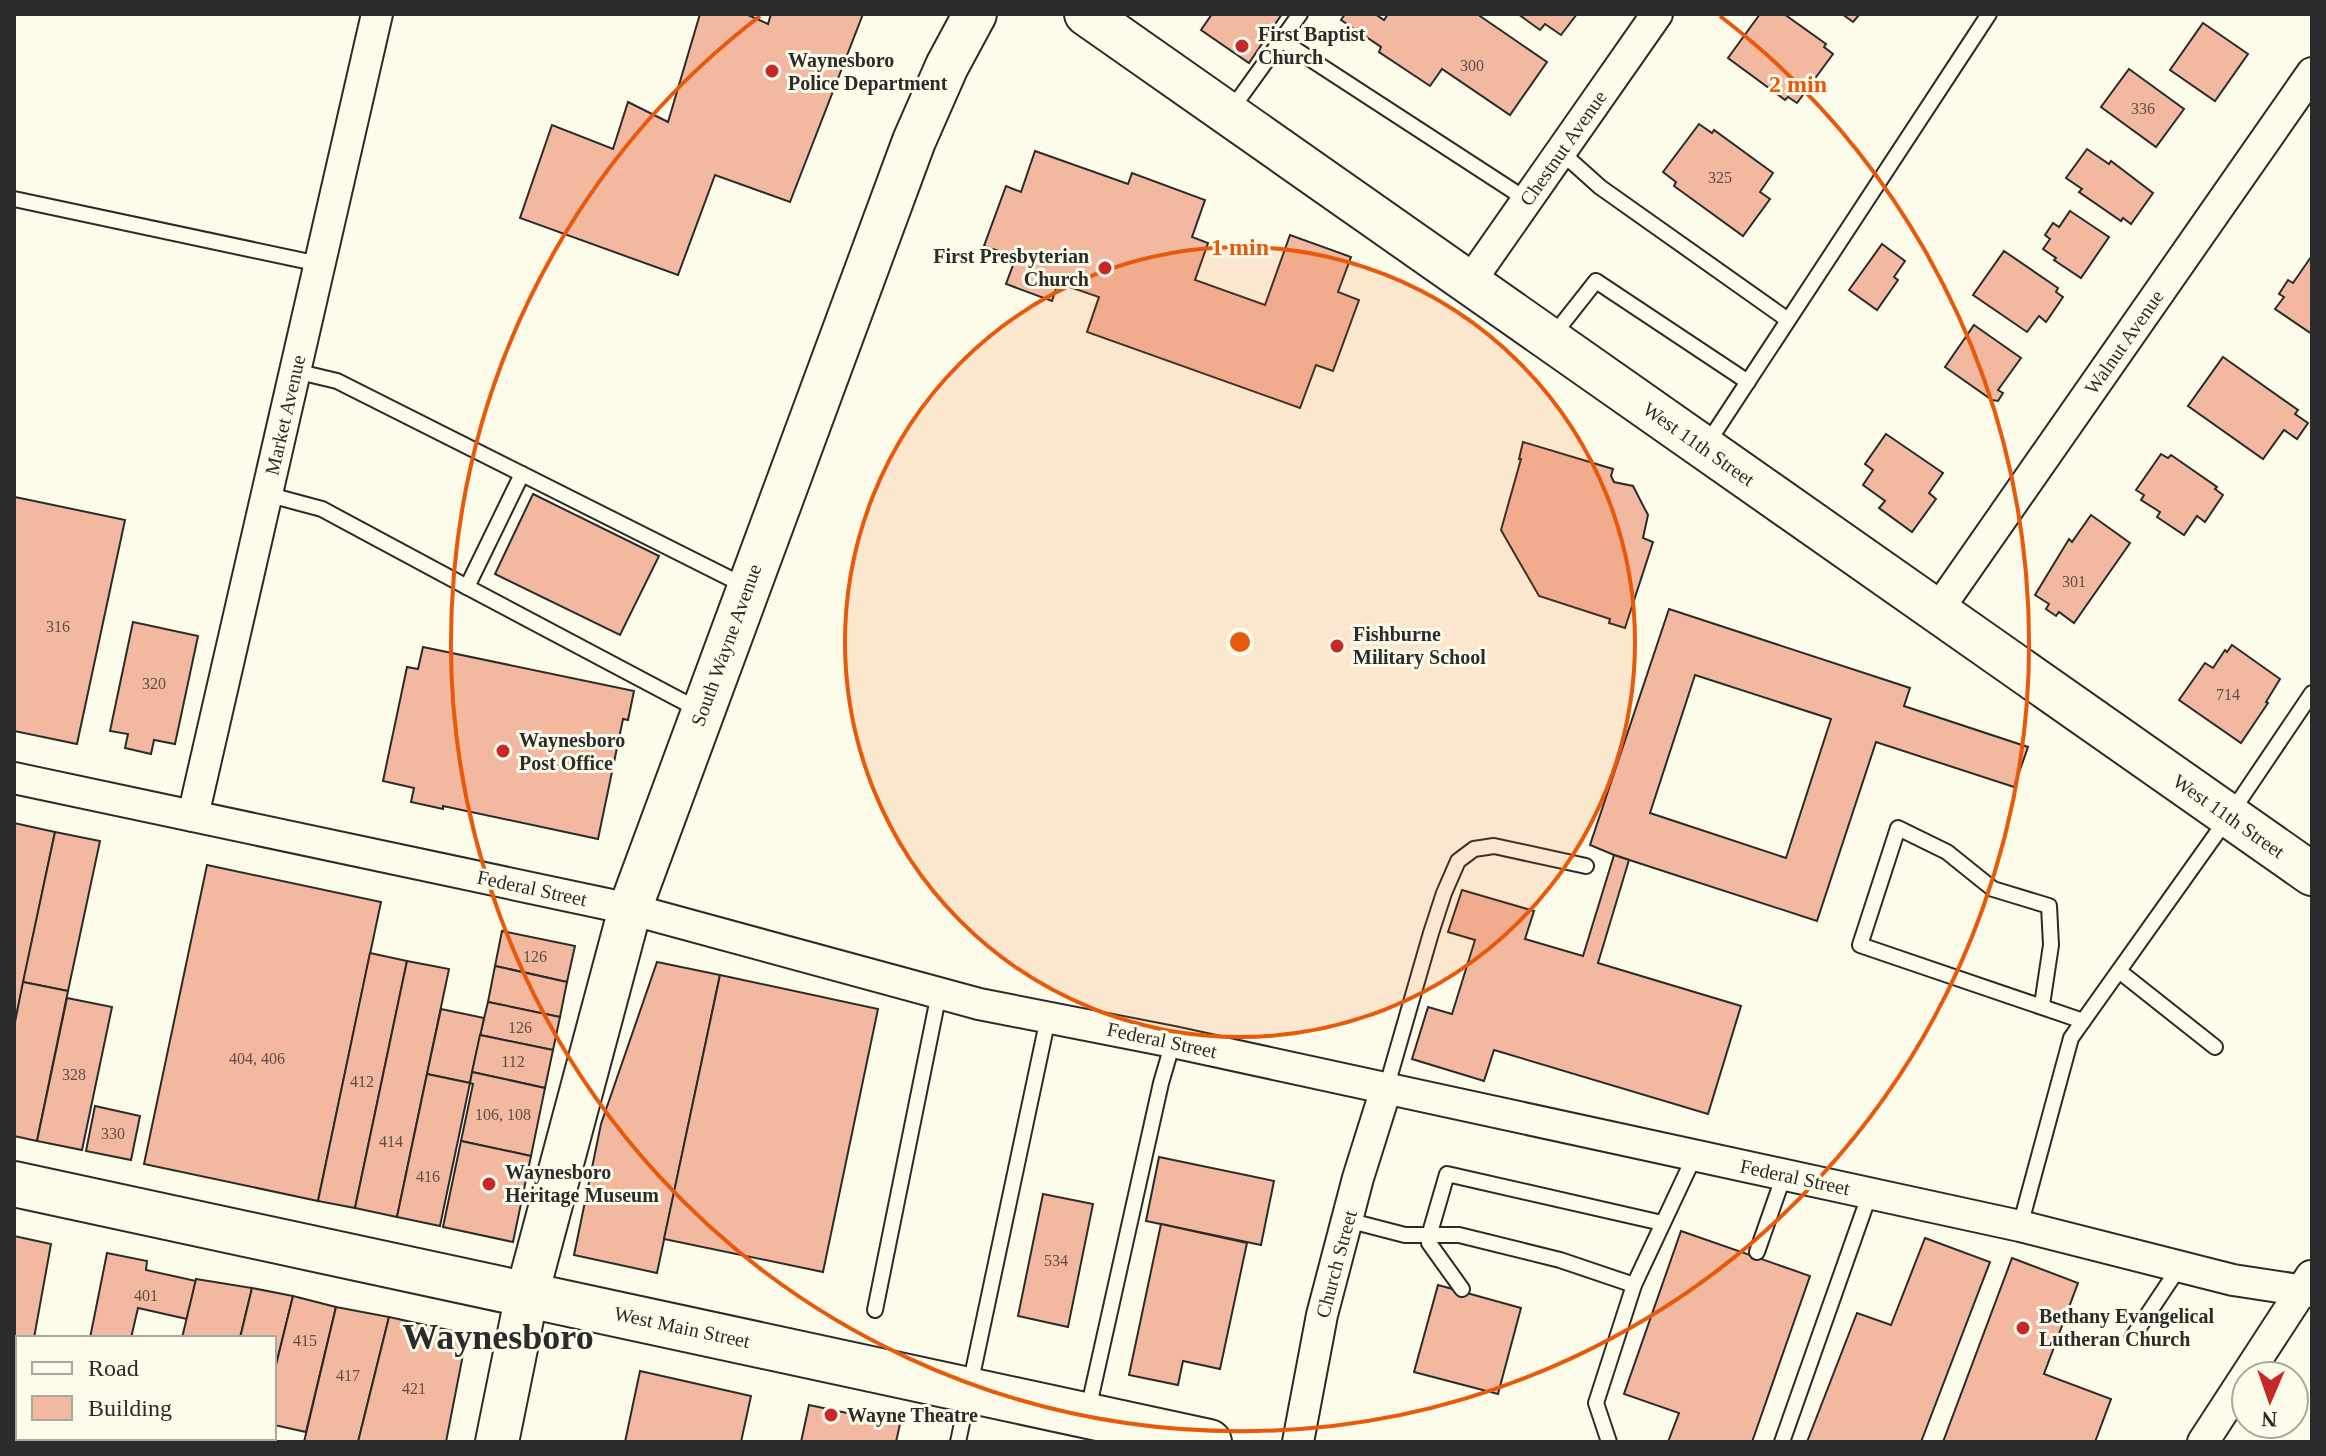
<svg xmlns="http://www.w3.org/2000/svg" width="2326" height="1456" font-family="'Times New Roman',serif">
<rect width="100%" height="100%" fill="#fdfbea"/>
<g fill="#f2b8a0" stroke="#2b2b2b" stroke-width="2" fill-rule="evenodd">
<polygon points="700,14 746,14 768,24 771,14 863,14 790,202 715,175 678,275 520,218 552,125 613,149 628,102 668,122"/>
<polygon points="1212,14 1282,14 1249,63 1201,30"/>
<polygon points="1345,14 1375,14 1384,20 1388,14 1477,14 1547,62 1510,115 1442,69 1430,86 1379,52 1381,47 1341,20"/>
<polygon points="1518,14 1577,14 1561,35 1545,24 1540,30"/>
<polygon points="1760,14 1784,14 1826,44 1824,47 1833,54 1797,103 1788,97 1785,100 1728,58"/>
<polygon points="1842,14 1860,14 1853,22"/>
<polygon points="2203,23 2248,54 2215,101 2170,70"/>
<polygon points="2129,69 2184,109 2156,147 2101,107"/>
<polygon points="1699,124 1712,133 1714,130 1773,173 1760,192 1770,199 1743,236 1674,186 1676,182 1663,172"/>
<polygon points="2087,149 2109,164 2111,161 2153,193 2131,224 2123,218 2121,221 2079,192 2082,189 2066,178"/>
<polygon points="1035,151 1128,184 1132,173 1205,200 1192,237 1208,243 1195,280 1265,305 1290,235 1351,257 1338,292 1359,300 1333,371 1316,365 1300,408 1087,332 1099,297 1058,283 1052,301 1006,284 1016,257 984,246 1006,186 1021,192"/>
<polygon points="2070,211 2109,237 2081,278 2054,260 2056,258 2043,249 2050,239 2045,235 2053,223 2059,227"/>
<polygon points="1882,244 1905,261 1894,277 1898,280 1877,310 1849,290"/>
<polygon points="2004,251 2058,288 2056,292 2063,297 2046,322 2039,316 2027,332 1973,295"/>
<polygon points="2311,257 2312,258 2312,334 2275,309 2284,297 2279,294 2288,280 2293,283"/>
<polygon points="1974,325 2021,358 1998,390 2003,393 1998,401 1992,400 1945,367"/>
<polygon points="2223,357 2298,410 2295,414 2308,423 2297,439 2284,430 2263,459 2188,406"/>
<polygon points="1886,434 1943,473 1929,493 1936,499 1912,532 1879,508 1885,501 1863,485 1873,470 1865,464"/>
<polygon points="1523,442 1613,469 1611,476 1614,482 1633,486 1648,515 1643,538 1653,542 1625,628 1609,623 1610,619 1539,596 1501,530 1521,459 1519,459"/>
<polygon points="2161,454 2168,458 2171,455 2217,487 2215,489 2223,495 2205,522 2197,516 2184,535 2157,517 2160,512 2141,500 2144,495 2136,490"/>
<polygon points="533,494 659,556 620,635 495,574"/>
<polygon points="15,497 125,520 77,744 14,731"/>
<polygon points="2091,515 2130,543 2074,623 2059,612 2056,616 2046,609 2049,604 2035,595 2069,539 2072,542"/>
<path d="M1669 609 1910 688 1904 706 2028 747 2014 787 1876 742 1817 921 1614 855 1590 845ZM1695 675 1831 719 1786 858 1650 813Z"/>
<polygon points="133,622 198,636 175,744 154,740 151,754 125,748 128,734 110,731"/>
<polygon points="2232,645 2280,679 2266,702 2268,703 2241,743 2179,700 2205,663 2213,668 2225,650 2227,652"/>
<polygon points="423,647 634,691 628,720 623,719 598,839 443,806 443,809 411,802 414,788 383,781 407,667 418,669"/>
<polygon points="14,823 55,832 14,1027"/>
<polygon points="55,832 100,841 68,991 23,982"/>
<polygon points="1614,855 1629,860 1598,963 1741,1006 1708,1114 1494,1050 1484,1081 1412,1059 1428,1007 1452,1014 1475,940 1448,932 1462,890 1534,911 1525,939 1583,956"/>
<polygon points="207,865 381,902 318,1201 144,1164"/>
<polygon points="502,931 575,946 567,982 495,966"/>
<polygon points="370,953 407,961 355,1208 318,1201"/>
<polygon points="407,961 449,969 397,1217 355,1208"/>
<polygon points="657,962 720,975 657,1273 574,1255 601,1124"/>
<polygon points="495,966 567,982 560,1017 488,1002"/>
<polygon points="720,975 878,1009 823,1272 664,1239"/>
<polygon points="23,982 68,991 37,1141 14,1136 14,1027"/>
<polygon points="67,998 112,1007 82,1150 37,1141"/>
<polygon points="488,1002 560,1017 553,1050 480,1035"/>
<polygon points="441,1009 484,1018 470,1083 427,1074"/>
<polygon points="480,1035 553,1050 545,1088 472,1072"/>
<polygon points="472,1072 545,1088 531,1156 461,1141 473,1084 470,1083"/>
<polygon points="427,1074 470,1083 440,1226 397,1217"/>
<polygon points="95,1106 140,1116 131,1160 86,1151"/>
<polygon points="461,1141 531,1156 513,1242 443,1227"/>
<polygon points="1159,1157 1274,1181 1261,1245 1146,1221"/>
<polygon points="1043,1194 1093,1204 1068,1327 1018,1316"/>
<polygon points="1161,1224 1247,1243 1220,1369 1183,1361 1178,1385 1129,1375"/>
<polygon points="1681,1231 1810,1276 1752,1442 1668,1442 1679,1413 1624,1394"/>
<polygon points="14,1236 51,1244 34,1338 18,1338 16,1435 14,1434"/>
<polygon points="1925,1238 1990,1262 1921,1442 1807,1442 1857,1313 1891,1325"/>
<polygon points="107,1253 147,1261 146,1270 196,1281 187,1319 138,1308 131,1338 90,1338"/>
<polygon points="2012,1258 2078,1283 2044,1374 2111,1399 2095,1442 1943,1442"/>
<polygon points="196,1279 252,1288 240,1338 182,1338"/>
<polygon points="1438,1285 1521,1308 1498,1394 1414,1372"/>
<polygon points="252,1288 293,1296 274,1373 274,1338 240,1338"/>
<polygon points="293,1296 336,1307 306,1432 274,1425 274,1373"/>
<polygon points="336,1307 389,1317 358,1442 304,1442"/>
<polygon points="389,1317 467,1334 446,1442 358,1442"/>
<polygon points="640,1371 751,1396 741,1442 625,1442"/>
<polygon points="809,1405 900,1424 896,1442 801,1442"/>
<polygon points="159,1438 215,1438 214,1442 158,1442"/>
<polygon points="215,1438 258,1438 257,1442 232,1442"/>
</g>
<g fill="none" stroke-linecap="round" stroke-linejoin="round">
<g stroke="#2b2b2b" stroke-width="18">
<g id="lane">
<polyline points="1281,40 1527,200"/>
<polyline points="1231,110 1300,14"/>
<polyline points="1561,152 1600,187 1788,320"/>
<polyline points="14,199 319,264"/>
<polyline points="1551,338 1596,281 1748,382"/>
<polyline points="295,371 337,381 522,474"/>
<polyline points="1707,444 1989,14"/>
<polyline points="266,494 322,509 467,587"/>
<polyline points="699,710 467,587 522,474 747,587"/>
<polyline points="2119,971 2215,1047"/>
<polyline points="2042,1005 2051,945 2049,906 1993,889 1947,852 1898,828 1860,945 2083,1021"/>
<polyline points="1386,1089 1431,933 1444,893 1458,861 1474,849 1494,846 1586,866"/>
<polyline points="1347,1220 1405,1235 1459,1235 1560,1260 1634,1285"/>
<polyline points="2020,1226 2071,1038 2229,816 2312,693"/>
<polyline points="1757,1252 1784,1175"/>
<polyline points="1462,1289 1429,1243 1429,1236 1447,1174 1662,1223"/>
<polyline points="875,1310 939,993"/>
<polyline points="2132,1338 2180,1266"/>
<polyline points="1088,1410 1161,1083 1173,1042"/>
<polyline points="958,1442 1048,1018"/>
<polyline points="1609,1442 1596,1403 1634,1285 1695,1155"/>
<polyline points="1782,1442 1870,1193"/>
</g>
</g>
<g stroke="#2b2b2b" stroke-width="34">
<g id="street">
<polyline points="1469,283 1657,14"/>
<polyline points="1937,611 2312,73"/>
<polyline points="14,778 630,909 979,1004 1173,1042 2020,1226 2233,1280 2312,1292"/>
<polyline points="193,816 377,14"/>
<polyline points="1298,1442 1322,1315 1358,1178 1386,1089"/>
<polyline points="2203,1442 2311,1276"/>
</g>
</g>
<g stroke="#2b2b2b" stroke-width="46">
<g id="secondary">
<polyline points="1086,14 2312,874"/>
<polyline points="497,1442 527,1294 630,909 914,141 947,66 975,14"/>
</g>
</g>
<g stroke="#2b2b2b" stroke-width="48">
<polyline id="primary" points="14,1184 1209,1442"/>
</g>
<use href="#lane" stroke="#fdfbea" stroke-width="14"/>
<use href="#street" stroke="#fdfbea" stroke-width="30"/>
<use href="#secondary" stroke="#fdfbea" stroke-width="42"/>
<use href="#primary" stroke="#fdfbea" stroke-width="44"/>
</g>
<circle cx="1240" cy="642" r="395" fill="#e8590c" fill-opacity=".12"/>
<g fill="none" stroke="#e8590c" stroke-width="4">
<circle cx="1240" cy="642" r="395"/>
<path d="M1720 16A789 789 0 1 1 760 16"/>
</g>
<g fill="#c62828" stroke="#fdfbea" stroke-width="3">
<circle cx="1242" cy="46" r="8"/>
<circle cx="772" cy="71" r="8"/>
<circle cx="1105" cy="268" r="8"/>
<circle cx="1337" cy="646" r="8"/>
<circle cx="503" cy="751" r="8"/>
<circle cx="489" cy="1184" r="8"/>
<circle cx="2023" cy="1328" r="8"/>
<circle cx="831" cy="1415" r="8"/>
</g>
<g text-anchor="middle" stroke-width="6" stroke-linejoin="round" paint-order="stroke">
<g font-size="16" fill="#5d4e48">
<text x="1472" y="71">300</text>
<text x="2143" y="114">336</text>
<text x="1720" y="183">325</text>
<text x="2074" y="587">301</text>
<text x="58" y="632">316</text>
<text x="154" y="689">320</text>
<text x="2228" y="700">714</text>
<text x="535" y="962">126</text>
<text x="520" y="1033">126</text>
<text x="257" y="1064">404, 406</text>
<text x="513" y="1067">112</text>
<text x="74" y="1080">328</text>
<text x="362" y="1087">412</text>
<text x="503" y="1120">106, 108</text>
<text x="113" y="1139">330</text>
<text x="391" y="1147">414</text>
<text x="428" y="1182">416</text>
<text x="1056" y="1266">534</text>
<text x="146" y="1301">401</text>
<text x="305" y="1346">415</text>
<text x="348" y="1381">417</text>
<text x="414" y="1394">421</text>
</g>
<g font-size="20" font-weight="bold" fill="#2b2b2b" stroke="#fdfbea" text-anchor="start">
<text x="1258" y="41">First Baptist<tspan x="1258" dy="23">Church</tspan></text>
<text x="788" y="67">Waynesboro<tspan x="788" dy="23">Police Department</tspan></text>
<text x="1089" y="263" text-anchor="end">First Presbyterian<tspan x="1089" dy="23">Church</tspan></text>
<text x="1353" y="641">Fishburne<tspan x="1353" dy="23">Military School</tspan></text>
<text x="519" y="747">Waynesboro<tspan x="519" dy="23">Post Office</tspan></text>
<text x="505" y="1179">Waynesboro<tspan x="505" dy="23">Heritage Museum</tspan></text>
<text x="2039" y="1323">Bethany Evangelical<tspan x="2039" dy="23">Lutheran Church</tspan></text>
<text x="847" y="1422">Wayne Theatre</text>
</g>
<g font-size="20" fill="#2b2b2b" stroke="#fdfbea">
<text transform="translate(1563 148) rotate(-55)" y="7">Chestnut Avenue</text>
<text transform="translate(2124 342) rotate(-55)" y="7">Walnut Avenue</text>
<text transform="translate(285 415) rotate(-77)" y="7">Market Avenue</text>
<text transform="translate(1699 444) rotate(35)" y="7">West 11th Street</text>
<text transform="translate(726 645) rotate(-70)" y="7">South Wayne Avenue</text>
<text transform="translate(2229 816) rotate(35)" y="7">West 11th Street</text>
<text transform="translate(532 888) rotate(12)" y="7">Federal Street</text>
<text transform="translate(1162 1040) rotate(12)" y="7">Federal Street</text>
<text transform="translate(1795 1177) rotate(12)" y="7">Federal Street</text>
<text transform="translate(1336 1264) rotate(-75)" y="7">Church Street</text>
<text transform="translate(682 1327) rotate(12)" y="7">West Main Street</text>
</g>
<g font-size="36" font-weight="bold" fill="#2b2b2b" stroke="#fdfbea">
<text x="498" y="1349">Waynesboro</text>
</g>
</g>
<circle cx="1240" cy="642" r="12" fill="#e8590c" stroke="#fdfbea" stroke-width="4"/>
<g font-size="24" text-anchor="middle" font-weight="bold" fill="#e8590c" stroke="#fdfbea" stroke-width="6" stroke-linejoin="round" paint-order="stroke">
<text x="1798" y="92">2 min</text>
<text x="1240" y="255">1 min</text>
</g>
<rect width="2326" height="1456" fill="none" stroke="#2b2b2b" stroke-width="32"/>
<rect x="16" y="1336" width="260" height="104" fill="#fdfbea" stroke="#a9a89e" stroke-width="2"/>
<rect x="32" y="1362" width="40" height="12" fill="#fdfbea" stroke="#a9a89e" stroke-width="2"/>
<text x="88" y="1376" font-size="24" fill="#2b2b2b">Road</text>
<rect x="32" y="1396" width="40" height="24" fill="#f2b8a0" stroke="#a9a89e" stroke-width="2"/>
<text x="88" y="1416" font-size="24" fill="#2b2b2b">Building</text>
<g transform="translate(2270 1400) rotate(182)"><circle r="38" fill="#fdfbea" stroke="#a9a89e" stroke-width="2"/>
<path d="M0-6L14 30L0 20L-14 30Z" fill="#c62828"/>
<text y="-12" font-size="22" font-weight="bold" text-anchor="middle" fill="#2b2b2b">N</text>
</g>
</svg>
